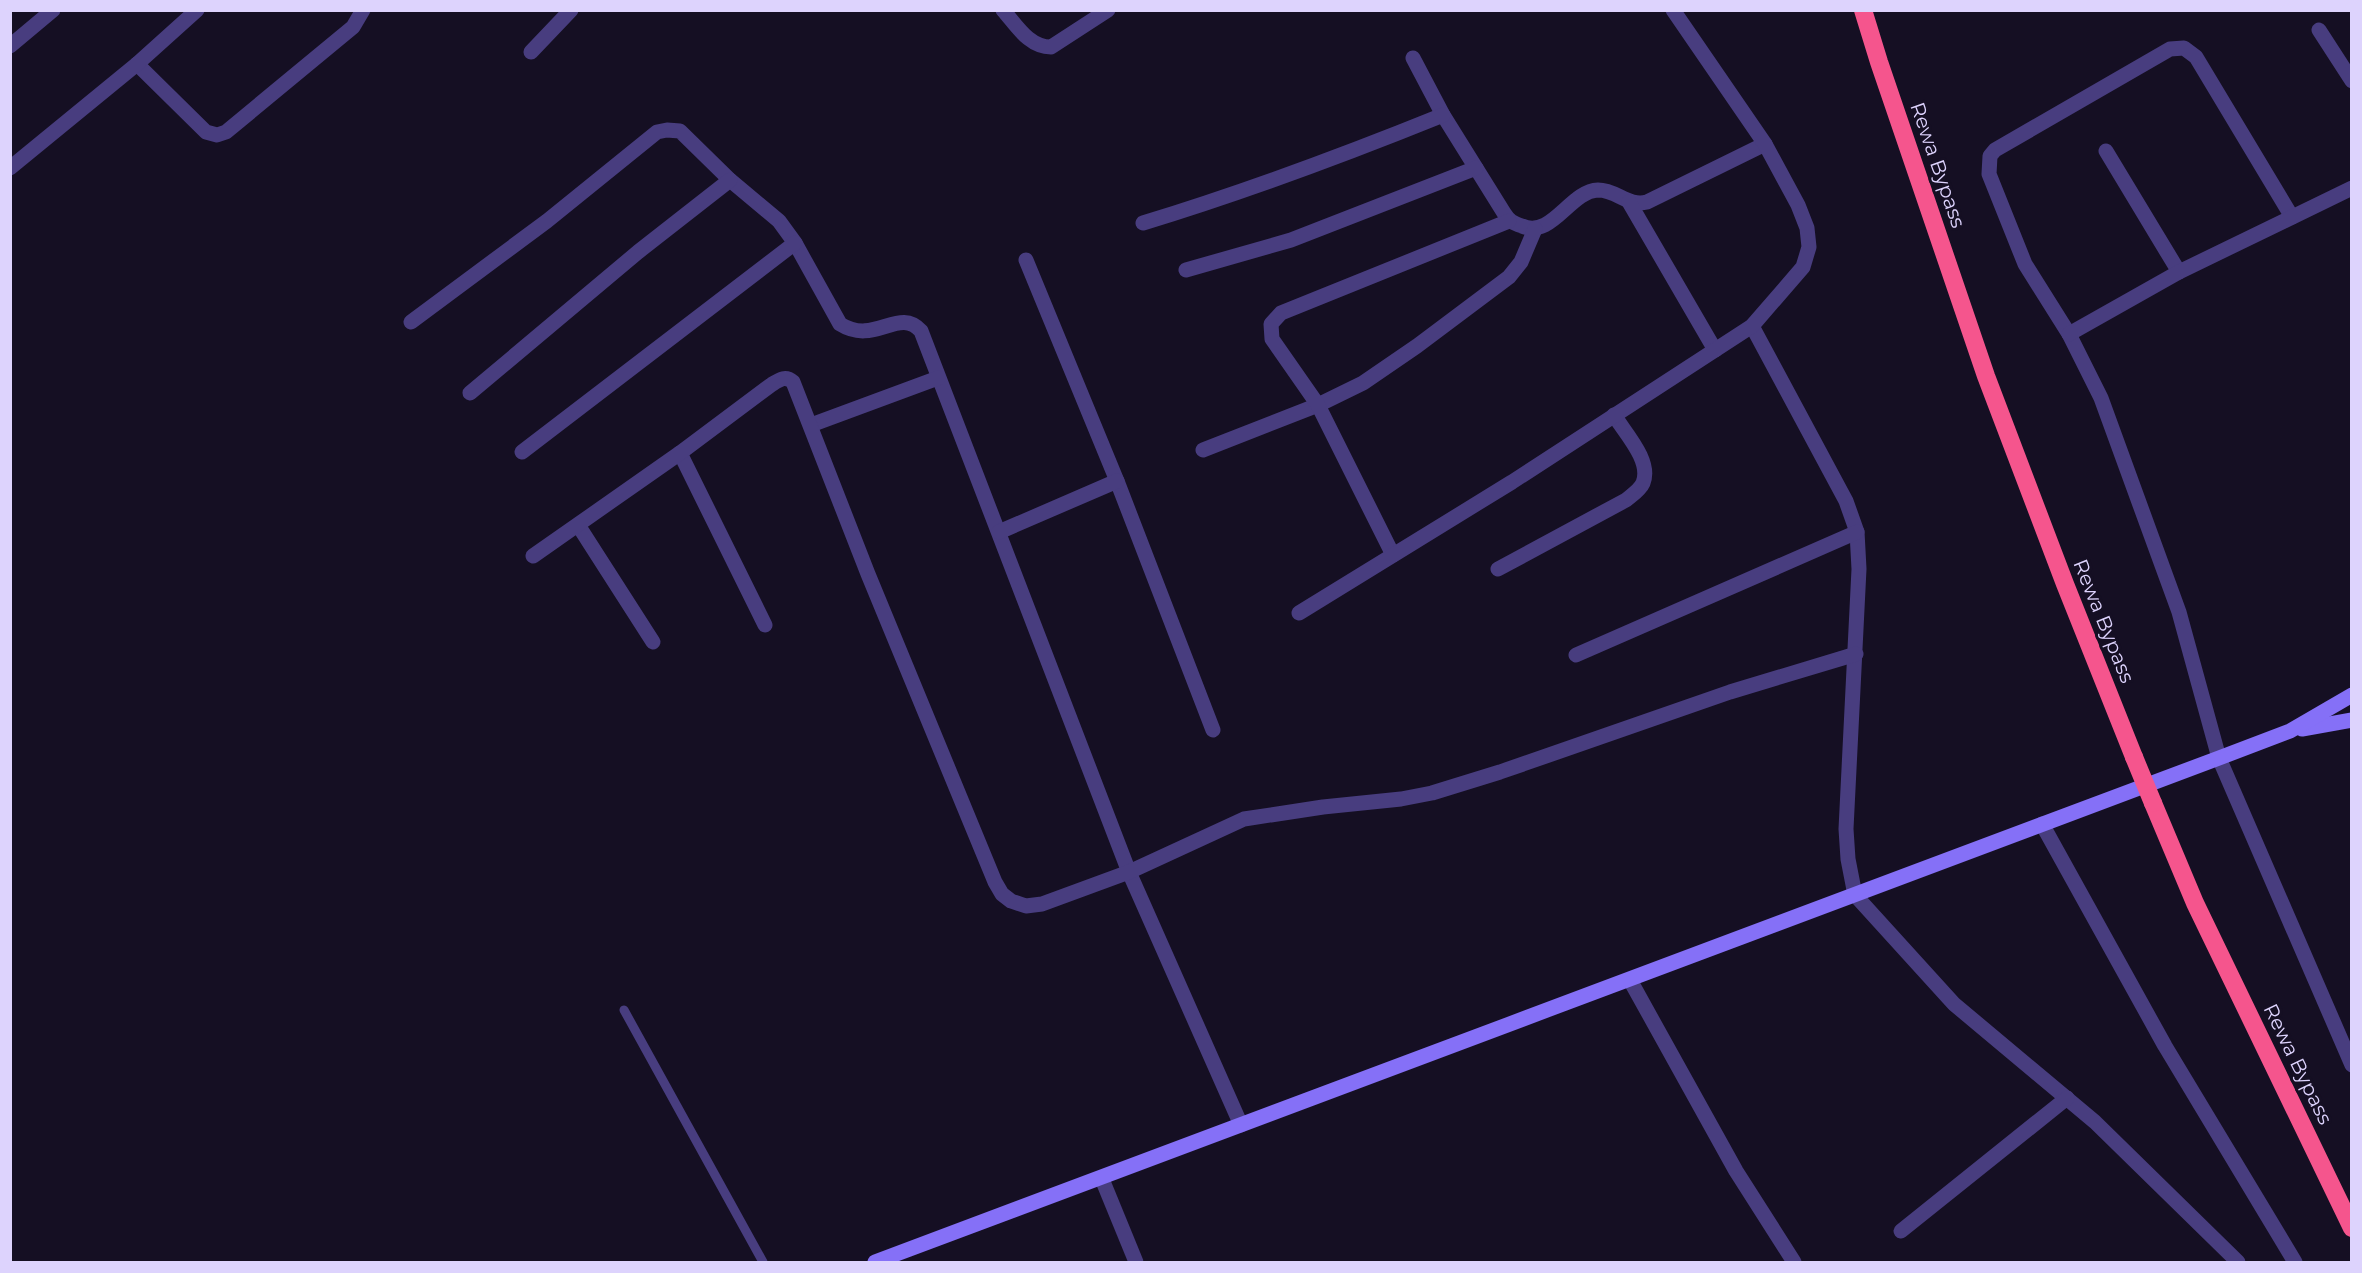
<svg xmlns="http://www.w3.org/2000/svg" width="2362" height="1273" font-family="Montserrat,sans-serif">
<rect width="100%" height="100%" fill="#150f23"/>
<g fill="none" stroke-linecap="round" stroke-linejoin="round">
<polyline stroke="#483d7f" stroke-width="9" points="624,1010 763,1262"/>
<g stroke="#483d7f" stroke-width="15">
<path d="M1003 10C1017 26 1029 47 1051 47L1108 10"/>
<polyline points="2319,30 2352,81"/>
<polyline points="10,46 53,10"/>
<polyline points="531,52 571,10"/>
<path d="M1413 58 1443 115 1504 213C1509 221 1513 223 1522 226 1552 239 1570 191 1598 190 1617 190 1628 207 1647 202L1765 144"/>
<polyline points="137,64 206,132 217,135 226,132 353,27 363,10"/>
<polyline points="2106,151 2179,272"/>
<polyline points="10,168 137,64 197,10"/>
<polyline points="1629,202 1715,350"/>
<polyline points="2292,217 2196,57 2184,48 2170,49 1995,150 1990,156 1989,174 2025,264 2069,334 2101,398 2179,612 2219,758 2352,1065"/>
<path d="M1143 223C1245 192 1344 155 1443 115"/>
<polyline points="1026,260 1117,481 1213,730"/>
<polyline points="1186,270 1291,240 1476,168"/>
<path d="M411 322 547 221 657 132 667 130 680 131 730 180 779 221 795 243 840 324C875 346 899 306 921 331L1129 872 1241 1125"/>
<polyline points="1752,326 1846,501 1857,532 1859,569 1846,829 1848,859 1855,895 1954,1004 2095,1122 2238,1262"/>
<polyline points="2069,334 2179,272 2352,188"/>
<polyline points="470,393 638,252 730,180"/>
<polyline points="811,425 938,378"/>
<polyline points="1203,450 1318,405 1363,383 1417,346 1509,277 1521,262 1535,229"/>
<polyline points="522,452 795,243"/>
<polyline points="680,453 765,625"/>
<polyline points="578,525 653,642"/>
<polyline points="999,532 1117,481"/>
<polyline points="1393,555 1318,405 1272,339 1271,324 1281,313 1509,221"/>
<path d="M533 556 680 453 771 385C779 380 785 375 793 382L868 574 995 882 1002 894 1011 901 1026 906 1042 904 1129 872 1244 819 1323 807 1401 799 1432 793 1500 772 1730 692 1856 654"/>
<path d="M1498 569 1626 500C1632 495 1640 490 1643 483 1652 461 1625 433 1614 415"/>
<polyline points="1299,613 1512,482 1752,326 1803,267 1809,247 1807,228 1798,205 1765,144 1673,10"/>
<polyline points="1576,655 1857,532"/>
<polyline points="2042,824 2165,1046 2295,1262"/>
<polyline points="1630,980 1736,1171 1794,1262"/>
<polyline points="1102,1179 1136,1262"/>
<polyline points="1901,1231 2067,1098"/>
</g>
<g stroke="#8570f7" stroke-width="15">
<polyline points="2302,729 2352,720"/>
<polyline points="875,1262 2219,758 2290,731 2352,695"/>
</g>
<g stroke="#f5558d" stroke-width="18">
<polyline points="1863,10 1879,62 1986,376 2065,584 2134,757"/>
<polyline points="2153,803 2195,903 2352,1228"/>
</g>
<polyline stroke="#f5558d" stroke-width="18" points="2134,757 2153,803"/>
</g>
<g text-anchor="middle" stroke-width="6" stroke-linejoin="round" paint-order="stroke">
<g font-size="20" fill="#ddd3fd" stroke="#150f23">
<text transform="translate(1938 165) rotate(71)" y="7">Rewa Bypass</text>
<text transform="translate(2104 621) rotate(68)" y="7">Rewa Bypass</text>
<text transform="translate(2298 1064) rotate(64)" y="7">Rewa Bypass</text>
</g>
</g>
<rect width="2362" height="1273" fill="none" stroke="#ddd3fd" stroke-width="24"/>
</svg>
